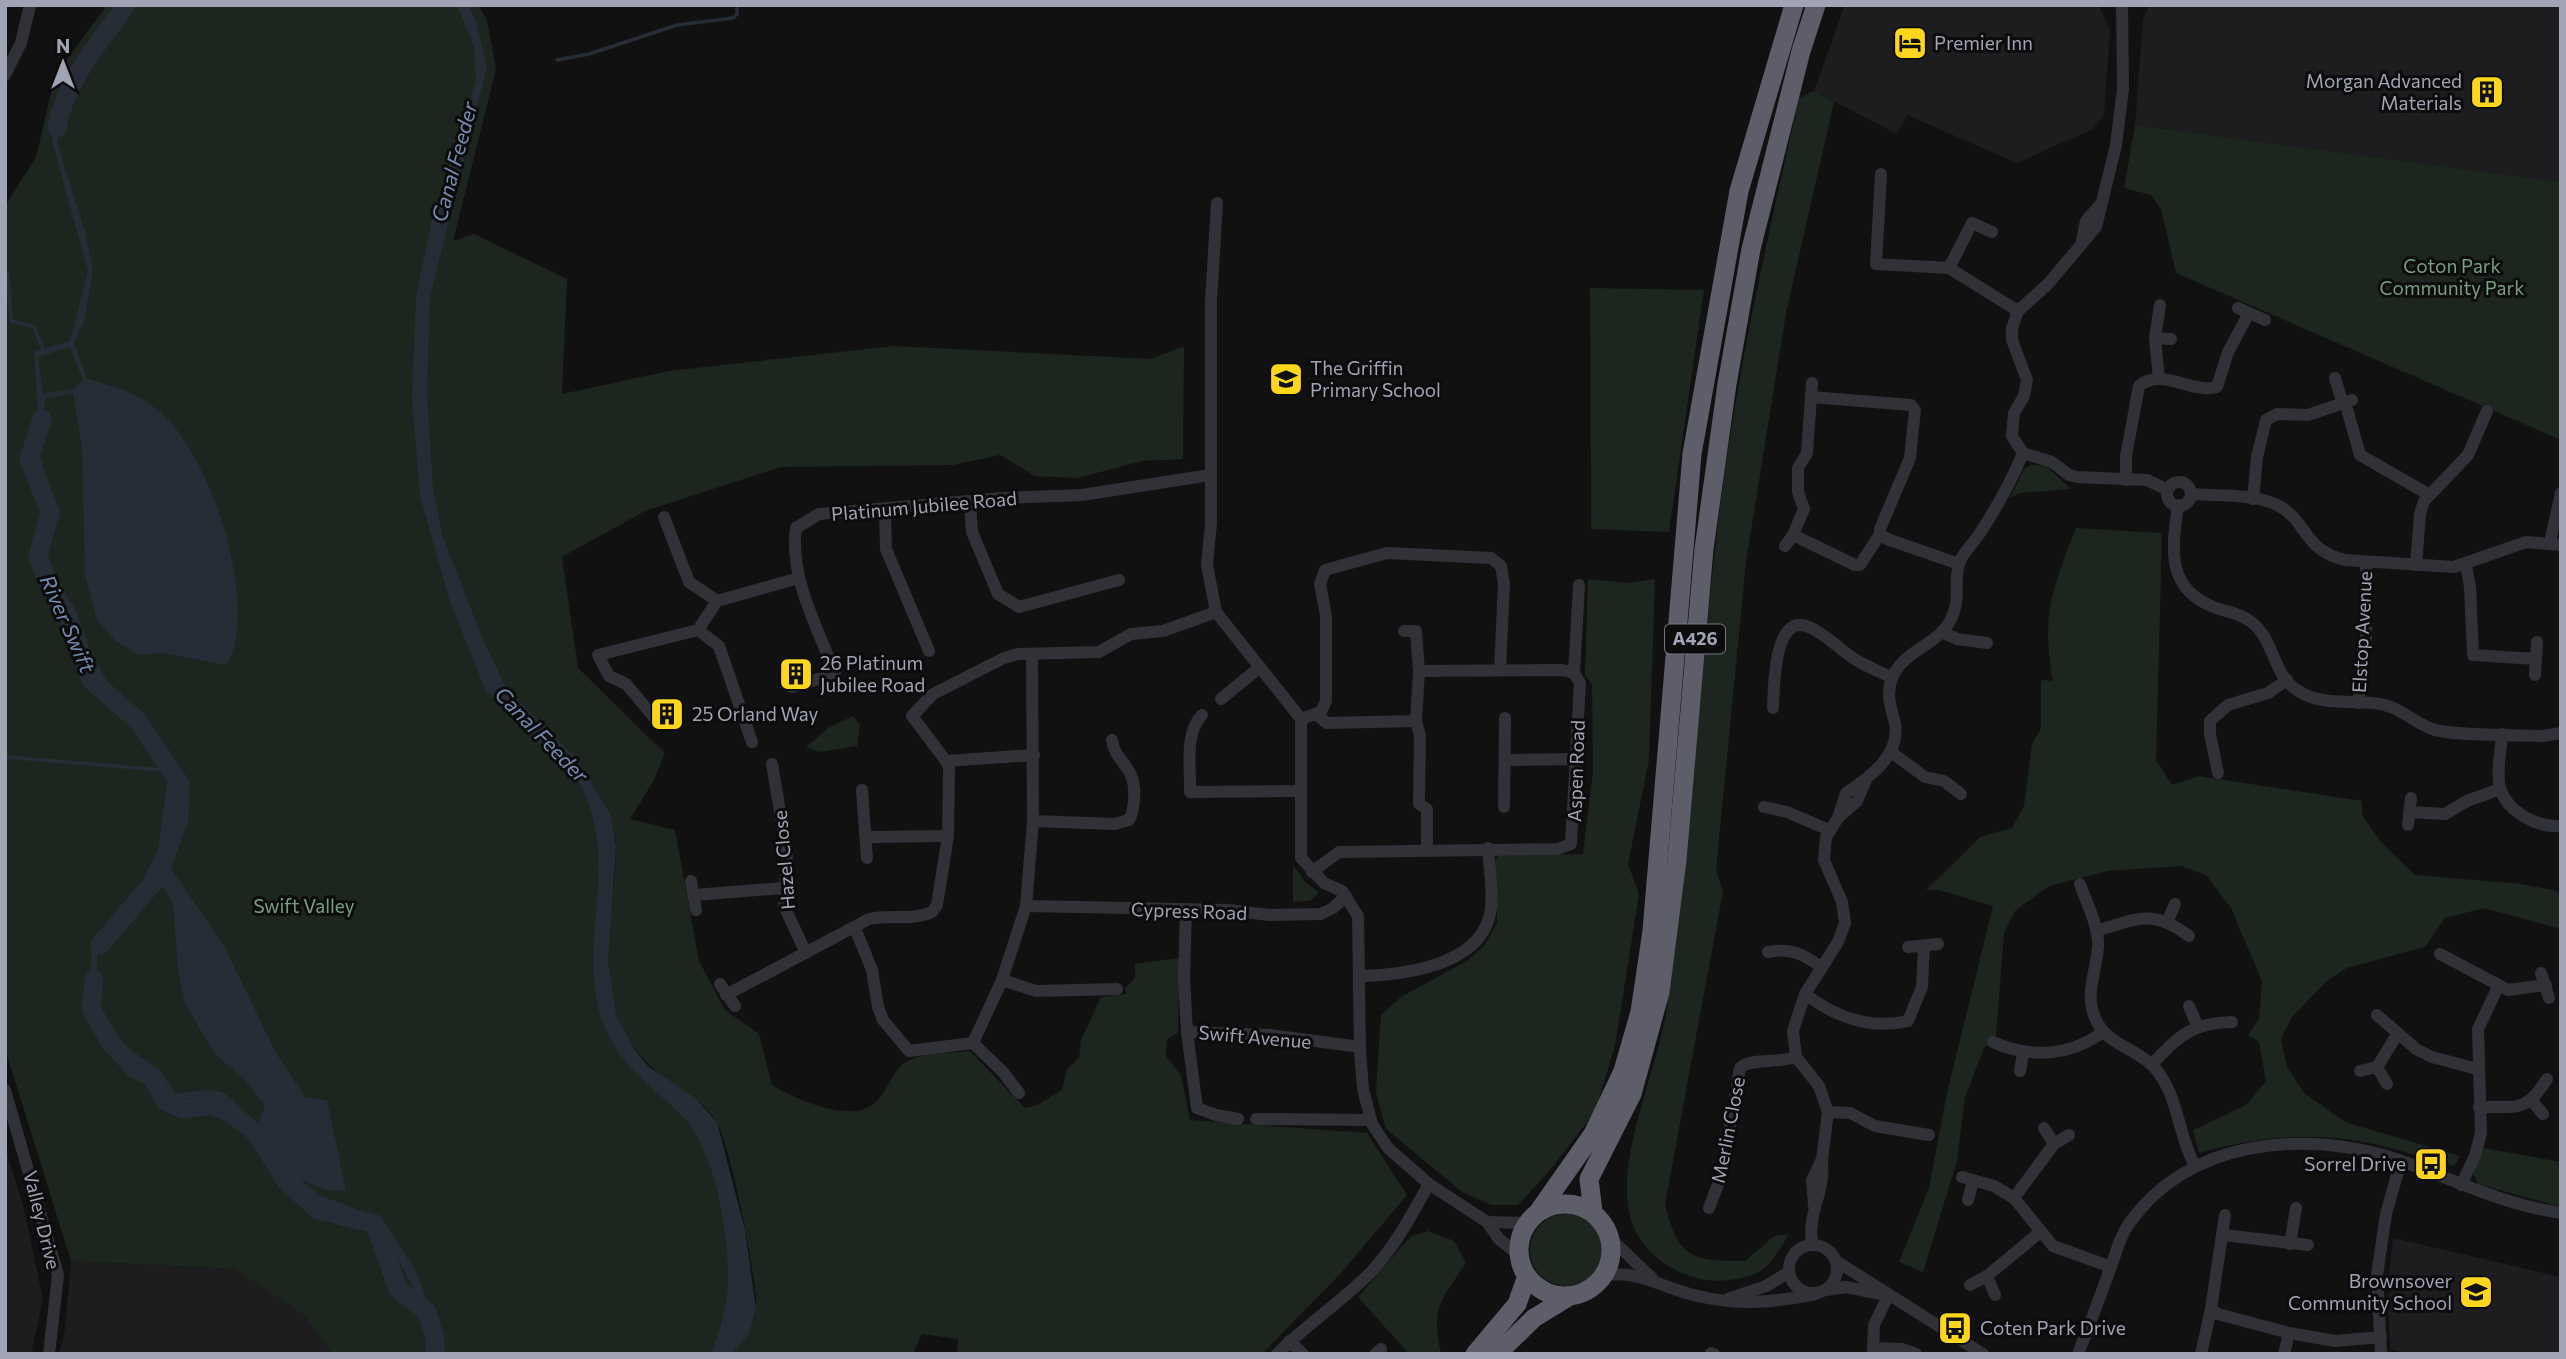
<svg xmlns="http://www.w3.org/2000/svg" width="2566" height="1359" font-family="Commissioner,sans-serif">
<rect width="100%" height="100%" fill="#111112"/>
<g fill="#1d1d1f">
<polygon points="1845,5 2098,5 2110,29 2104,115 2093,129 2017,163 1907,115 1897,134 1814,91"/>
<polygon points="2150,5 2561,5 2561,182 2135,125 2143,19"/>
<polygon points="5,1147 23,1205 43,1299 31,1354 5,1354"/>
<polygon points="2393,1238 2561,1277 2561,1354 2409,1354 2390,1349 2388,1296 2394,1288 2389,1274"/>
<polygon points="71,1261 234,1269 304,1315 332,1354 59,1354 65,1330"/>
</g>
<g fill="#1d251f">
<path d="M107 5H478L487 20 496 69 453 241 474 234 567 279 562 394 669 371 893 346 1151 359 1184 346 1183 459 1143 461 1077 478 1035 476 1000 455 953 465 781 467 645 511 562 557 578 668 665 753 654 780 630 819 675 830 699 961 725 1010 759 1034 772 1085C795 1099 854 1126 877 1101 887 1090 894 1069 906 1062 923 1052 951 1053 970 1051L1025 1108 1037 1105 1062 1090 1067 1069 1079 1058 1081 1040 1101 997 1126 994 1125 988 1135 978V964L1180 958 1178 1033 1167 1039 1166 1056 1181 1075 1190 1120 1367 1133 1407 1195 1341 1273 1262 1354H957L958 1339 922 1334 913 1354H731C743 1339 754 1329 756 1308 758 1281 730 1143 716 1121 706 1105 691 1096 676 1086 648 1067 624 1042 614 1009 596 952 620 891 615 834L604 987 621 1044 695 1114 738 1246 722 1354H332L304 1315 234 1269 71 1261 5 1049V206L36 157 55 76Z"/>
<path d="M1814 91 1834 102 1786 313 1746 562 1716 870 1723 891 1665 1204C1678 1259 1693 1261 1745 1261L1774 1236 1789 1234C1771 1264 1765 1276 1729 1280 1689 1286 1640 1257 1630 1216 1615 1156 1659 1068 1667 1006 1689 843 1699 679 1719 516 1736 374 1768 237 1799 98Z"/>
<polygon points="2135,125 2561,182 2561,440 2176,273 2161,209 2151,195 2124,188"/>
<polygon points="1590,288 1704,290 1669,532 1591,529"/>
<polygon points="2031,465 2046,466 2071,489 2019,493 2010,498 2024,469"/>
<path d="M2076 528 2162 533 2156 760 2172 785 2199 776 2362 801V815L2381 842 2415 875 2521 884 2557 891 2561 895V929L2484 908 2445 918 2425 947 2347 968 2328 980 2291 1018 2281 1039 2287 1067 2304 1093 2345 1122 2460 1156 2454 1166C2426 1159 2399 1149 2370 1143 2314 1131 2254 1137 2199 1153L2193 1130 2246 1105 2266 1081 2259 1042 2248 1035 2259 1019 2262 981 2231 908 2206 875 2181 866 2108 871 2049 886 2015 911 2004 933 1996 1035 1984 1048 1965 1097 1957 1161 1923 1272 1899 1262 1929 1188 1947 1093 1993 906 1939 890H1926L1980 837 2012 828 2024 806 2032 744 2041 728V680L2053 681C2041 615 2052 589 2076 528Z"/>
<polygon points="1588,579 1628,583 1655,579 1649,760 1628,864 1639,894 1615,1046 1595,1112 1551,1169 1518,1205 1491,1205 1462,1192 1386,1129 1376,1093 1381,1015 1401,997 1467,961 1484,946 1497,923 1495,861 1498,856 1583,854 1593,771 1592,685 1585,675"/>
<polygon points="853,716 860,725 857,746 820,752 806,747 828,728"/>
<polygon points="1293,865 1306,883 1319,892 1310,901 1293,902"/>
<polygon points="2483,1148 2561,1162 2561,1207 2478,1184 2473,1173"/>
<circle cx="1566" cy="1250" r="36"/>
<path d="M1428 1231 1454 1241 1466 1263C1440 1303 1431 1305 1441 1354H1409L1358 1297 1411 1236Z"/>
</g>
<g fill="#262d37" fill-rule="evenodd">
<path d="M125 5H130L95 56 73 75 63 92 57 142 85 232 93 271 84 321 74 343 87 379C122 388 145 395 171 423 214 470 259 607 227 665L162 653 138 655 116 641 97 620 85 575 82 447 73 393 45 399 39 454 56 507 44 545 46 563 86 645 106 679 164 751 174 781 164 851 142 893 98 948 95 999 103 1022 115 1031 122 1044 160 1070 175 1094C233 1086 218 1089 258 1124L265 1105 244 1079 215 1054 185 1004 178 971 173 903 157 878 165 860 224 946 276 1053 305 1097 327 1100 346 1191 326 1190 299 1179 321 1196 382 1218 418 1275 436 1328 438 1354H432L423 1305 380 1227 317 1203 292 1184 265 1142 261 1143 256 1128 231 1104 211 1097 171 1099 155 1076 139 1068 99 1026 89 1000 92 947 138 890 158 850 167 784 161 762 101 682 79 644 37 550 51 506 31 460 39 425 34 352 70 341 88 271 52 141 60 90 69 75 93 54ZM70 347 83 380 74 389 43 393 38 357Z"/>
<path d="M457 5H468L475 18 487 66 430 297 427 394 433 488 443 537 483 640 507 689 577 759 610 814 616 846 608 961 616 1015 634 1049 648 1066 695 1098 717 1122 745 1230 756 1309 749 1334 731 1354H711C717 1338 723 1320 726 1303 734 1257 718 1156 686 1120 650 1082 614 1065 599 1010 579 932 622 860 578 781L485 689 450 602 420 496 412 398 416 296 432 220 476 81 474 47Z"/>
</g>
<g fill="none" stroke-linecap="round" stroke-linejoin="round">
<g stroke="#262d37" stroke-width="3.5">
<polyline points="557,60 589,54 677,25 733,18 737,14 737,5"/>
<polyline points="5,273 8,274 11,321 34,327 44,352"/>
<polyline points="5,757 173,771"/>
</g>
<g stroke="#262d37" stroke-width="19">
<path d="M57 128C65 80 99 44 126 5"/>
<polyline points="42,419 29,459 50,512 38,557 50,587 67,614 91,680 138,721 180,784 179,819 157,878 100,945"/>
<polyline points="94,980 91,1009 111,1043 135,1069 151,1076 166,1102 183,1109 210,1105 232,1114 255,1132 287,1182 318,1210 375,1224 398,1289 427,1312 435,1338 435,1354"/>
</g>
<g stroke="#313138" stroke-width="12">
<polyline points="2122,5 2123,89 2116,145 2096,227 2048,284 2018,311 2012,328 2012,340 2027,380 2024,396 2014,413 2012,436 2023,453 2052,462 2069,475 2077,477 2147,480 2168,490"/>
<polyline points="5,75 21,43 30,5"/>
<polyline points="1881,174 1876,264 1949,268 2018,311"/>
<polyline points="1217,203 1211,301 1211,523 1207,565 1216,612 1301,719 1301,858 1324,883 1342,891 1358,916 1360,1051 1363,1089 1372,1124 1388,1148 1429,1184 1487,1222 1499,1239 1519,1255"/>
<polyline points="2082,241 2086,221 2100,205"/>
<polyline points="1949,268 1972,223 1992,232"/>
<polyline points="2238,308 2265,320"/>
<polyline points="2155,338 2171,339"/>
<polyline points="2335,378 2342,401"/>
<polyline points="2159,379 2155,338 2160,305"/>
<polyline points="1811,397 1911,405 1915,410 1910,458 1880,529 1880,534 1887,539 1959,564"/>
<polyline points="2347,409 2360,455 2428,494"/>
<path d="M2126 480V456L2139 386C2163 367 2191 394 2217 387L2228 352 2249 313"/>
<circle cx="2179" cy="494" r="12"/>
<path d="M2191 494C2217 496 2255 493 2279 506 2308 522 2303 550 2345 560L2454 567 2526 542 2561 545"/>
<polyline points="2253,499 2257,457 2266,420 2277,414 2308,415 2352,400"/>
<polyline points="970,501 972,532 998,594 1019,607 1119,580"/>
<path d="M2178 505C2172 549 2165 589 2216 608 2228 612 2239 613 2250 621 2275 639 2272 674 2297 690 2321 707 2353 699 2380 704 2400 707 2413 722 2432 729 2452 736 2518 735 2543 736L2561 733"/>
<polyline points="885,509 886,549 929,651"/>
<polyline points="664,517 689,582 717,601"/>
<polyline points="1793,535 1804,509 1798,492 1798,468 1807,453 1812,383"/>
<polyline points="2550,542 2561,493"/>
<polyline points="1785,546 1793,535 1855,565 1860,565 1880,534"/>
<polyline points="2416,565 2420,514 2424,501 2468,455 2487,411"/>
<polyline points="2466,565 2470,587 2473,655 2536,659"/>
<polyline points="698,630 719,646 752,742"/>
<polyline points="1404,631 1416,631 1419,671"/>
<polyline points="1942,632 1957,639 1987,643"/>
<polyline points="1574,673 1579,585"/>
<polyline points="2535,675 2537,642"/>
<path d="M792 687 835 674C818 628 789 577 796 528L819 514 1003 498 1082 495 1210 475"/>
<polyline points="1221,699 1260,667"/>
<polyline points="2359,703 2361,662 2366,638 2366,562"/>
<path d="M1773 708C1774 690 1773 611 1809 627 1827 635 1838 648 1853 658 1865 666 1879 671 1892 678"/>
<polyline points="1316,714 1327,723 1416,721"/>
<path d="M1202 715C1184 733 1191 768 1190 792L1300 791"/>
<polyline points="1301,719 1321,712 1326,701 1326,616 1320,584 1325,570 1387,553 1491,558 1501,566 1504,584 1500,670"/>
<polyline points="1416,721 1420,736 1419,804 1427,809 1427,851"/>
<polyline points="658,722 626,684 609,676 598,655 698,630 717,601 799,578"/>
<path d="M2502 734C2501 750 2496 772 2500 788 2507 812 2538 828 2561 826"/>
<polyline points="1891,752 1925,777 1944,781 1961,794"/>
<polyline points="1034,755 946,761 912,716 933,694 1004,658 1018,654 1099,652 1131,634 1163,631 1216,612"/>
<polyline points="1505,760 1576,759"/>
<polyline points="772,764 787,853 784,906 806,953"/>
<polyline points="2218,773 2210,734 2210,721 2228,705 2268,693 2287,680"/>
<polyline points="862,790 867,858"/>
<polyline points="1504,807 1505,718"/>
<polyline points="1764,807 1787,812 1829,830"/>
<polyline points="2409,812 2445,814 2467,801 2500,789"/>
<path d="M1838 818 1846 793C1869 778 1901 755 1895 723 1891 707 1885 693 1893 676 1904 651 1937 645 1950 621 1962 599 1953 584 1959 564 1962 553 1974 543 1980 533 1997 507 2011 482 2023 453"/>
<path d="M1033 821 1115 824 1129 820C1135 811 1136 786 1131 775 1125 762 1114 756 1112 740"/>
<polyline points="2408,825 2411,798"/>
<polyline points="867,837 948,836"/>
<polyline points="1312,872 1339,852 1558,849 1571,844 1580,683 1574,673 1562,670 1419,671 1416,721"/>
<polyline points="691,881 696,910"/>
<path d="M2080 884C2086 902 2099 926 2098 946 2097 969 2085 992 2094 1015 2104 1045 2135 1047 2154 1067 2179 1095 2177 1133 2195 1166"/>
<polyline points="694,895 783,888"/>
<polyline points="1026,906 1229,910 1269,915 1321,914 1333,908 1346,896"/>
<polyline points="1186,909 1184,978 1187,1032 1270,1035 1360,1047"/>
<polyline points="2168,920 2175,904"/>
<polyline points="855,928 872,970 878,1007 883,1020 909,1051 973,1043"/>
<path d="M2096 931C2137 919 2151 908 2189 936"/>
<polyline points="1908,947 1938,944"/>
<path d="M1768 952C1791 948 1801 953 1820 966"/>
<polyline points="2440,954 2508,990 2546,985"/>
<polyline points="2541,973 2549,998"/>
<path d="M1359 976C1401 975 1475 967 1489 918 1495 897 1489 870 1488 848"/>
<polyline points="1002,980 1036,991 1117,989"/>
<polyline points="720,984 735,1006"/>
<path d="M1805 994C1834 1016 1870 1030 1908 1021L1922 987 1924 946"/>
<path d="M726 995 869 919C890 914 912 921 932 912L937 905 948 836 949 768 946 761"/>
<polyline points="2189,1006 2197,1025"/>
<polyline points="2377,1015 2416,1049 2432,1057 2477,1069"/>
<polyline points="1187,1032 1197,1108 1216,1115 1238,1119"/>
<path d="M1993 1042C2030 1059 2070 1056 2103 1032"/>
<path d="M2151 1065C2179 1036 2191 1023 2232 1022"/>
<polyline points="2377,1067 2398,1033"/>
<polyline points="2020,1071 2023,1054"/>
<polyline points="2360,1071 2377,1067 2387,1084"/>
<polyline points="5,1090 58,1275 49,1354"/>
<polyline points="1019,1093 1003,1072 973,1043 1002,980 1026,906 1033,821 1032,655"/>
<polyline points="2532,1101 2543,1114"/>
<path d="M2479 1107C2517 1106 2525 1114 2547 1079"/>
<polyline points="1828,1112 1850,1113 1875,1126 1929,1135"/>
<polyline points="1256,1119 1371,1120"/>
<polyline points="2044,1128 2054,1144 2069,1135"/>
<polyline points="1962,1177 1994,1186 2014,1198 2053,1246 2111,1267"/>
<polyline points="2461,1185 2475,1156 2481,1133 2478,1029 2498,987"/>
<polyline points="2014,1198 2054,1144"/>
<polyline points="1968,1200 1973,1181"/>
<polyline points="1814,1205 1812,1180 1822,1159 1828,1112 1819,1086 1796,1057 1793,1031 1805,994 1838,942 1845,923 1842,902 1824,860 1826,837 1838,818 1857,801 1866,780"/>
<path d="M1709 1208 1722 1174 1740 1068C1749 1058 1781 1063 1796 1057"/>
<polyline points="1487,1222 1528,1223"/>
<polyline points="2224,1235 2308,1245"/>
<polyline points="1610,1238 1652,1278"/>
<polyline points="2290,1244 2296,1208"/>
<circle cx="1813" cy="1269" r="24"/>
<path d="M1812 1245C1807 1210 1826 1193 1822 1160"/>
<polyline points="1836,1261 1983,1354"/>
<path d="M1604 1275C1640 1270 1664 1289 1698 1296 1738 1306 1776 1302 1816 1294"/>
<polyline points="1987,1276 1995,1295"/>
<polyline points="1970,1285 1987,1276 2039,1233"/>
<polyline points="1826,1290 1846,1287 1881,1294"/>
<polyline points="1728,1299 1766,1286 1789,1272"/>
<polyline points="2211,1309 2218,1314 2289,1333 2335,1341 2381,1337"/>
<polyline points="1289,1341 1303,1354"/>
<polyline points="1873,1348 1902,1349 1916,1354"/>
<polyline points="1711,1353 1714,1354"/>
<path d="M1277 1354C1306 1325 1341 1302 1370 1273 1395 1247 1412 1214 1429 1184"/>
<polyline points="1375,1354 1381,1349"/>
<polyline points="1873,1354 1874,1325 1888,1296"/>
<path d="M2078 1354C2089 1326 2100 1297 2110 1269 2116 1254 2119 1238 2128 1225 2188 1138 2306 1129 2399 1160 2452 1179 2504 1205 2561 1213"/>
<polyline points="2201,1354 2211,1309 2225,1215"/>
<polyline points="2284,1354 2289,1333"/>
<polyline points="2381,1354 2377,1275 2386,1214 2401,1161"/>
</g>
<g stroke="#5d5e69" stroke-width="19">
<circle cx="1565" cy="1250" r="46"/>
<polyline points="1539,1211 1593,1134 1623,1071 1640,1012 1652,931 1692,454 1739,191 1794,5"/>
<polyline points="1593,1212 1589,1179 1632,1094 1660,992 1677,860 1704,549 1727,384 1751,249 1801,51 1816,5"/>
<polyline points="1475,1354 1517,1304 1527,1276"/>
<polyline points="1497,1354 1534,1318 1570,1296"/>
</g>
</g>
<defs>
<g id="hotel-square" transform="scale(1.75)"><rect x="-9" y="-9" width="18" height="18" rx="4" fill="#fed61d" stroke="#0c0c0d"/><path d="M-6-4.5h1.5V1H6V5H4.5V3h-9V5H-6ZM-4 0a1.8 1.8 0 1 1 3.6 0ZM.5 0V-2.5h3Q6-2.5 6 0Z" fill="#111"/></g>
<g id="building-square" transform="scale(1.75)"><rect x="-9" y="-9" width="18" height="18" rx="4" fill="#fed61d" stroke="#0c0c0d"/><path d="M-4-6H4V6H1V3H-1V6H-4ZM-2.5-4.3h1.7v1.8h-1.7ZM.8-4.3h1.7v1.8H.8ZM-2.5-1h1.7V.8h-1.7ZM.8-1h1.7V.8H.8Z" fill="#111"/></g>
<g id="school-square" transform="scale(1.75)"><rect x="-9" y="-9" width="18" height="18" rx="4" fill="#fed61d" stroke="#0c0c0d"/><path d="M0-5L7-2L0 1L-7-2ZM-4 1L0 2.5L4 1V4Q0 6-4 4Z" fill="#111"/></g>
<g id="bus-square" transform="scale(1.75)"><rect x="-9" y="-9" width="18" height="18" rx="4" fill="#fed61d" stroke="#0c0c0d"/><path d="M-5-6H5V4H4V6H2V4H-2V6H-4V4H-5ZM-3.5-4V0h7V-4ZM-3.5 1.2v1.5H-2V1.2ZM2 1.2v1.5H3.5V1.2Z" fill="#111"/></g>
</defs>
<g fill-rule="evenodd">
<use href="#hotel-square" x="1910" y="43"/>
<use href="#building-square" x="2487" y="92"/>
<use href="#school-square" x="1286" y="379"/>
<use href="#building-square" x="796" y="674"/>
<use href="#building-square" x="667" y="714"/>
<use href="#bus-square" x="2431" y="1164"/>
<use href="#school-square" x="2476" y="1292"/>
<use href="#bus-square" x="1955" y="1328"/>
</g>
<g text-anchor="middle" stroke-width="6" stroke-linejoin="round" paint-order="stroke">
<rect fill="#0c0c0d" stroke="#747682" stroke-width="2" x="1665" y="624.5" width="60" height="29" rx="5"/>
<g font-size="18" font-weight="bold" fill="#a1a4b4">
<text x="1695" y="645">A426</text>
</g>
<g font-size="19" fill="#a1a4b4" stroke="#0c0c0d" text-anchor="start">
<text x="1934" y="50">Premier Inn</text>
<text x="2462" y="88" text-anchor="end">Morgan Advanced<tspan x="2462" dy="22">Materials</tspan></text>
<text x="1310" y="375">The Griffin<tspan x="1310" dy="22">Primary School</tspan></text>
<text x="820" y="670">26 Platinum<tspan x="820" dy="22">Jubilee Road</tspan></text>
<text x="692" y="721">25 Orland Way</text>
<text x="2406" y="1171" text-anchor="end">Sorrel Drive</text>
<text x="2452" y="1288" text-anchor="end">Brownsover<tspan x="2452" dy="22">Community School</tspan></text>
<text x="1980" y="1335">Coten Park Drive</text>
</g>
<g font-size="19" fill="#76a180" stroke="#0c0c0d">
<text x="2452" y="273">Coton Park<tspan x="2452" dy="22">Community Park</tspan></text>
<text x="304" y="913">Swift Valley</text>
</g>
<g font-size="19" fill="#a1a4b4" stroke="#0c0c0d">
<text transform="translate(924 506) rotate(-5)" y="7">Platinum Jubilee Road</text>
<text transform="translate(2362 632) rotate(-87)" y="7">Elstop Avenue</text>
<text transform="translate(1576 771) rotate(-88)" y="7">Aspen Road</text>
<text transform="translate(784 860) rotate(-95)" y="7">Hazel Close</text>
<text transform="translate(1189 911) rotate(2)" y="7">Cypress Road</text>
<text transform="translate(1255 1037) rotate(5)" y="7">Swift Avenue</text>
<text transform="translate(1728 1130) rotate(-79)" y="7">Merlin Close</text>
<text transform="translate(42 1220) rotate(76)" y="7">Valley Drive</text>
</g>
<g font-size="21" font-style="italic" fill="#758cb2" stroke="#0c0c0d">
<text transform="translate(455 162) rotate(-75)" y="7">Canal Feeder</text>
<text transform="translate(67 624) rotate(66)" y="7">River Swift</text>
<text transform="translate(541 735) rotate(46)" y="7">Canal Feeder</text>
</g>
</g>
<rect width="2566" height="1359" fill="none" stroke="#a1a4b4" stroke-width="14"/>
<g transform="translate(63 63)" stroke="#0c0c0d" stroke-width="5" paint-order="stroke">
<path d="M0-5L12 26L0 18L-12 26Z" fill="#a1a4b4"/>
<text y="-10" font-size="19" font-weight="bold" text-anchor="middle" fill="#a1a4b4">N</text>
</g>
</svg>
